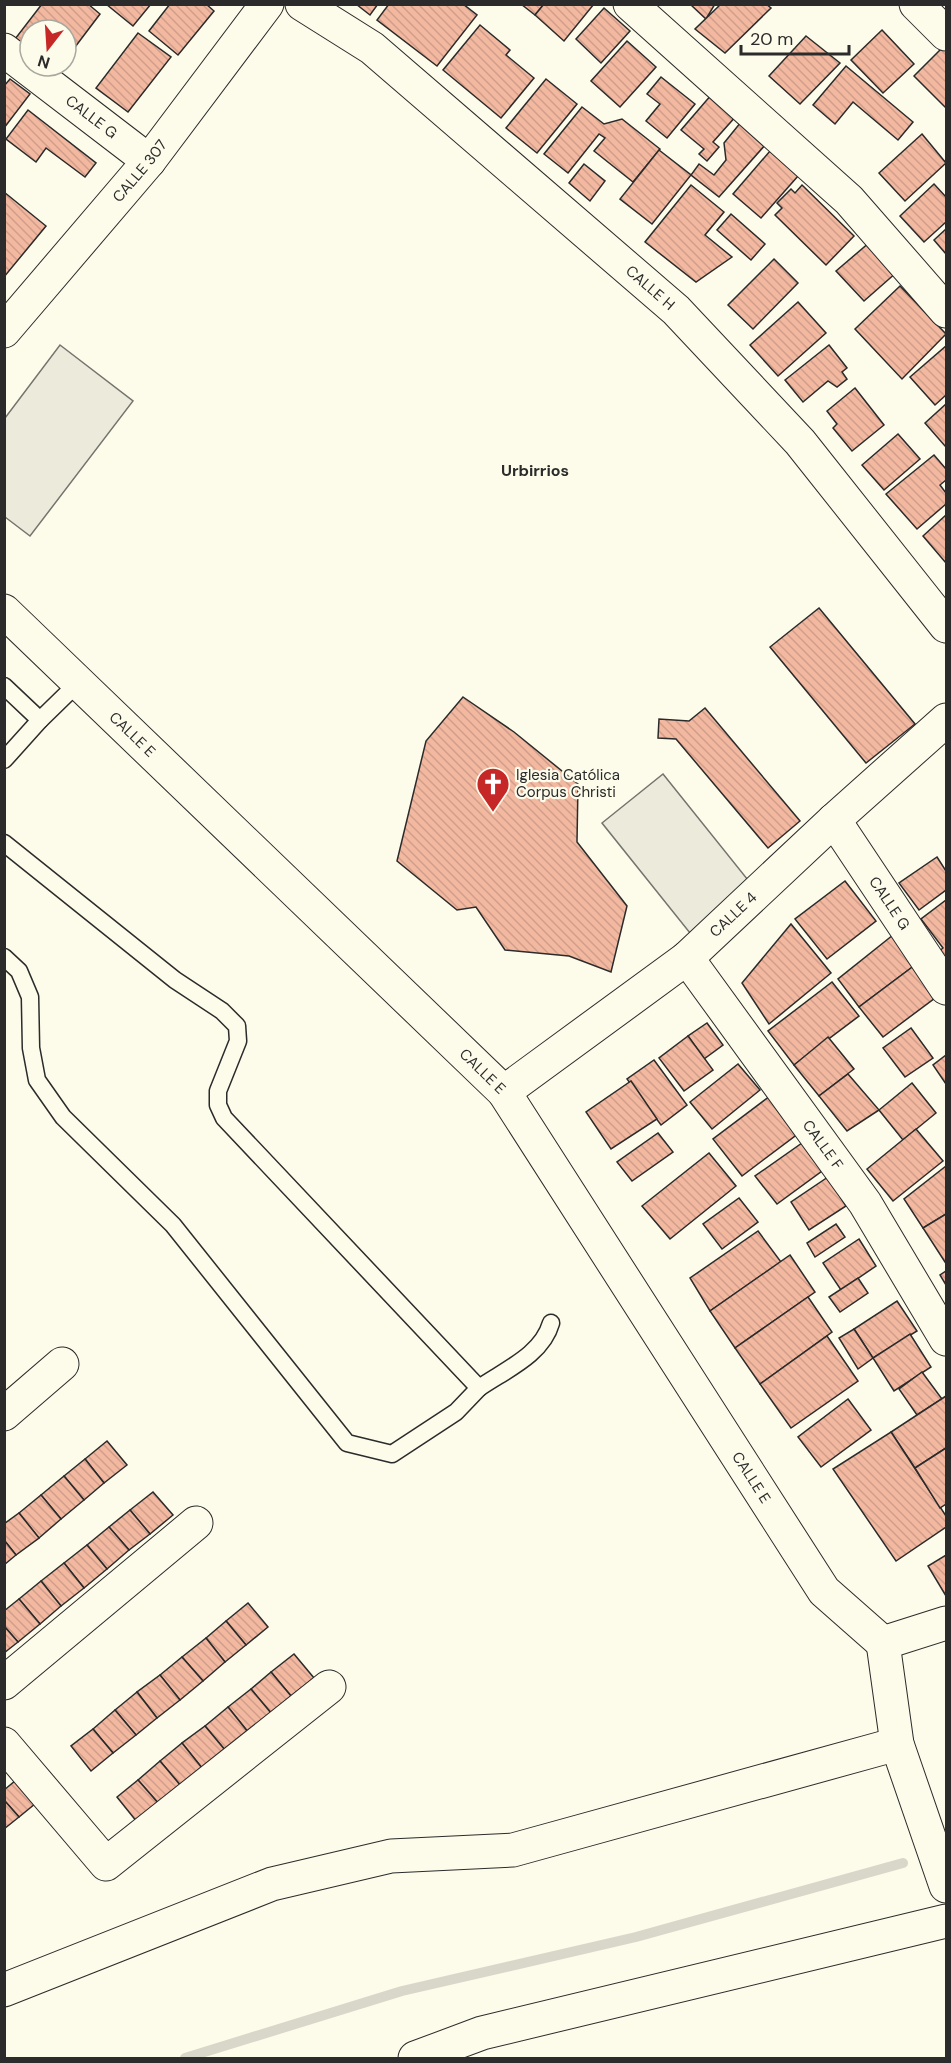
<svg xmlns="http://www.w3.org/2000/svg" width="951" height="2063" font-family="'DM Sans',sans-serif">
<defs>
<pattern id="building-back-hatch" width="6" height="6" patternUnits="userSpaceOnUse" patternTransform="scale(1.5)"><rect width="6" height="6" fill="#f2b8a0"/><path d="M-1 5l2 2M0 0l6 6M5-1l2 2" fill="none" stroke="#d09e8a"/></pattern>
</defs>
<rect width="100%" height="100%" fill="#fdfbea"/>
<g fill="#ecebdb" stroke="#74746e" stroke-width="1.5">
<polygon points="60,345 133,401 30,536 5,517 5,418"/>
<polygon points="663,774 752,885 690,933 602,823"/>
</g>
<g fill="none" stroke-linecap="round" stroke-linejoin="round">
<polyline stroke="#d8d7c9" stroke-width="10" points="185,2058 402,1991 636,1937 903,1863"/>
</g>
<g fill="url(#building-back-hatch)" stroke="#2b2b2b" stroke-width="1.5">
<polygon points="42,4 88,4 100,14 66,59 66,30 30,30 30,50 15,39"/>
<polygon points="106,4 151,4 133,26"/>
<polygon points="170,4 206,4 214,11 178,55 149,31"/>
<polygon points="356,4 378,4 370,15"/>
<polygon points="389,4 463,4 477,15 437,66 377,20"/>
<polygon points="521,4 544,4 535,15"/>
<polygon points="544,4 594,4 564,41 535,15"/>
<polygon points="690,4 715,4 706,19"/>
<polygon points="721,4 766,4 771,8 725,53 695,29"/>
<polygon points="604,8 630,31 601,63 576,39"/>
<polygon points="480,25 510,50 506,55 534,78 501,118 443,70"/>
<polygon points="882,30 914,64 883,93 851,60"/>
<polygon points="138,33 171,57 128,112 96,88"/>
<polygon points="806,36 840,63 800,104 769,76"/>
<polygon points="627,41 656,67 620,107 591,81"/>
<polygon points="944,46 946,48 946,108 914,76"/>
<polygon points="846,66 913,122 898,140 853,102 835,124 813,105"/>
<polygon points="661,77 695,104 667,138 646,121 660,104 647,94"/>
<polygon points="10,79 30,94 4,128 4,86"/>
<polygon points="546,79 577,104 537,153 506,128"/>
<polygon points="712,94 737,115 713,142 719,147 707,161 699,154 704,149 681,130"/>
<polygon points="582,107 604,124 622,119 660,149 633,182 594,151 605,138 599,134 568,173 544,154"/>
<polygon points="28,110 96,163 85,177 46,148 36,162 6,139"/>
<polygon points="741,122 766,144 719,197 691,175 699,164 714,175 726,160 724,143"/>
<polygon points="922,134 946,163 905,201 879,173"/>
<polygon points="659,150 691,175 652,224 620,199"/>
<polygon points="770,151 798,176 761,218 733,194"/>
<polygon points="584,164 605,181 590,201 569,183"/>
<polygon points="934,184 946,197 946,222 924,242 900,216"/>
<polygon points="691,185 724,212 705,235 732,257 696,282 645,242"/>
<polygon points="802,185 854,236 826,265 775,215 782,208 777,203 791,189 795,193"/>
<polygon points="4,192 46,226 4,277"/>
<polygon points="731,214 765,244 751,260 717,230"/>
<polygon points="946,229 946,254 934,240"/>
<polygon points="870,242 897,272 864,301 836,271"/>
<polygon points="774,259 798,283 753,329 728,305"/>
<polygon points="900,286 946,334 902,379 855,329"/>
<polygon points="798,302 826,333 778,376 750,345"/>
<polygon points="829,345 847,368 842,372 847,379 837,387 828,381 803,402 785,380"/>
<polygon points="946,346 946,395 935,405 910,377"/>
<polygon points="855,388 884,425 852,451 833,428 837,424 827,411"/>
<polygon points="946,404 946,445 945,446 925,423"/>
<polygon points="898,434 920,459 884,490 862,465"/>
<polygon points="934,455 946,469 946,480 940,485 946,493 946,504 917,529 886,494"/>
<polygon points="946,515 946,563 923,536"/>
<polygon points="819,608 915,724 866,763 770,647"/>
<polygon points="463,697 514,732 578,784 577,842 627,906 611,972 569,956 505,950 476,907 457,910 397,861 426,741"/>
<polygon points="705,708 800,821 768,848 676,739 658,738 659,719 689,721"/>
<polygon points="937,857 946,871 946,890 919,910 899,883"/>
<polygon points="845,881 876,921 827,959 795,919"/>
<polygon points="946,900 946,977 931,958 943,948 921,919"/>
<polygon points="791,924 831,973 769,1024 742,983"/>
<polygon points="893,935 915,965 859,1007 838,979"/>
<polygon points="915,965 939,995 883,1037 859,1007"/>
<polygon points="832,982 859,1016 794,1065 768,1031"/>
<polygon points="707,1023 723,1045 704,1059 688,1036"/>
<polygon points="911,1028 933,1058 905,1077 883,1048"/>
<polygon points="688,1036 713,1070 684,1091 659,1058"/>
<polygon points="828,1037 854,1069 819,1096 794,1065"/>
<polygon points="946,1055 946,1084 933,1065"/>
<polygon points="654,1060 687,1105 661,1125 627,1079"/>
<polygon points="738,1064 760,1090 712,1129 690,1102"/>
<polygon points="848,1074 879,1110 847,1131 819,1096"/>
<polygon points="631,1081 657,1119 611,1149 586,1112"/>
<polygon points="912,1083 936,1113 903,1140 879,1110"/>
<polygon points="770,1096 799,1133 742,1176 713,1139"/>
<polygon points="916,1129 943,1161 893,1201 867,1169"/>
<polygon points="658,1133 673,1152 632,1181 617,1162"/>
<polygon points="802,1143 822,1171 777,1204 755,1176"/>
<polygon points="709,1153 736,1186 670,1239 642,1206"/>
<polygon points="946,1166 946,1214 923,1228 904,1199"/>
<polygon points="828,1177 846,1206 809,1230 791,1202"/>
<polygon points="739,1198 758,1222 722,1249 703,1224"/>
<polygon points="946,1214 946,1261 945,1262 923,1228"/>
<polygon points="836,1224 845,1237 815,1257 807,1243"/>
<polygon points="758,1231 781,1262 710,1311 690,1278"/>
<polygon points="859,1239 876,1266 841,1290 823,1263"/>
<polygon points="790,1255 815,1292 735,1348 710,1311"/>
<polygon points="946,1271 946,1285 940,1275"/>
<polygon points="858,1278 868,1293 840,1312 829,1297"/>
<polygon points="808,1297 832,1332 760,1384 735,1348"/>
<polygon points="897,1301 917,1331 873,1358 854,1329"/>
<polygon points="854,1329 873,1358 858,1369 839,1338"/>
<polygon points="910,1334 931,1367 894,1391 873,1358"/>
<polygon points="827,1336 858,1381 791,1428 760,1384"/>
<polygon points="922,1372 942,1399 917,1415 899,1389"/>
<polygon points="946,1396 946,1448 915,1468 891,1432"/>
<polygon points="848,1399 871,1430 821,1467 798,1437"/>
<polygon points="891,1432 946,1516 946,1527 896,1561 833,1469"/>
<polygon points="107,1441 127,1465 104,1483 85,1459"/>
<polygon points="946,1448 946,1504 940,1508 915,1468"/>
<polygon points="85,1459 104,1483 84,1500 64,1476"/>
<polygon points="64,1476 84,1500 61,1519 41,1495"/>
<polygon points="153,1492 173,1515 150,1534 130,1510"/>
<polygon points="41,1495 61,1519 39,1538 19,1513"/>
<polygon points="130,1510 150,1534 129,1550 109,1527"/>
<polygon points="19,1513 39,1538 16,1555 4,1540 4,1524"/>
<polygon points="109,1527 129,1550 107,1569 87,1545"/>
<polygon points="4,1540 16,1555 4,1565"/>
<polygon points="87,1545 107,1569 84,1588 64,1563"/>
<polygon points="946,1555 946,1596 928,1566"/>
<polygon points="64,1563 84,1588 61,1606 41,1581"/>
<polygon points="41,1581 61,1606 40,1624 19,1599"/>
<polygon points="19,1599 40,1624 18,1642 4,1626 4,1611"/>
<polygon points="248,1603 268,1627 246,1645 226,1621"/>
<polygon points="226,1621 246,1645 225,1662 206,1638"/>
<polygon points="4,1626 18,1642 4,1653"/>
<polygon points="206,1638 225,1662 203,1681 182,1657"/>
<polygon points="294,1654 314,1678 291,1696 271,1672"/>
<polygon points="182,1657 203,1681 180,1700 160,1675"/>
<polygon points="271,1672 291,1696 271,1713 251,1689"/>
<polygon points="160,1675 180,1700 157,1718 137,1692"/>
<polygon points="251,1689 271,1713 248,1732 228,1707"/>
<polygon points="137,1692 157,1718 136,1735 115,1710"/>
<polygon points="228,1707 248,1732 225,1750 205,1726"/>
<polygon points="115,1710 136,1735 113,1753 93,1729"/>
<polygon points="205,1726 225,1750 202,1768 182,1743"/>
<polygon points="93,1729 113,1753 91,1771 71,1746"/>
<polygon points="182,1743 202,1768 181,1786 160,1761"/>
<polygon points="160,1761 181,1786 159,1804 138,1780"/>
<polygon points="21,1776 41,1799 19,1817 4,1800 4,1790"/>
<polygon points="138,1780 159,1804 137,1822 117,1797"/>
<polygon points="4,1800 19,1817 4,1829"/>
</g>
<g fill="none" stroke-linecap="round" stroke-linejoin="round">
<g stroke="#2b2b2b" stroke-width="19">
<g id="lane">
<polyline points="4,686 40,720"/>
<polyline points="4,760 40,720 79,682"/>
<polyline points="4,843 175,980 222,1011 237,1026 238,1041 218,1091 218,1105 224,1118 479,1388 456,1412 392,1454 347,1443 173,1225 63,1117 37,1080 31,1048 30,997 19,971 4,957"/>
<path d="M479 1388C505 1370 542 1355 551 1323"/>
</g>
</g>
<g stroke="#2b2b2b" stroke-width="35">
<g id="street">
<path id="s1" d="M302 4 372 48 676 310 800 442 946 626"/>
<polyline points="630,4 849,200 946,311"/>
<polyline points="916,4 946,34"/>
<path id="s2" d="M4 50 149 161"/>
<path id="s3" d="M834 820 946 988"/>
<path id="s4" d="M687 958 865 1203 946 1339"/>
<path id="s5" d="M504 1092 824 1591 883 1643"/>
<polyline points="4,1414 62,1364"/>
<polyline points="883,1643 897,1744 946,1886"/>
<polyline points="883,1643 946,1623"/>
<polyline points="4,1683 196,1523"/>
<polyline points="4,1744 106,1864 329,1687"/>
<polyline points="4,1990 272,1884 391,1856 513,1850 897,1744"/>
<polyline points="415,2058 482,2033 946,1921"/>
</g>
</g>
<g stroke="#2b2b2b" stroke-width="35">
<g id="secondary">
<path id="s6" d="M4 331 149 161 267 4"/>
<path id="s7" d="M4 611 504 1092 687 958 834 820 946 720"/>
</g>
</g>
<use href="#lane" stroke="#fdfbea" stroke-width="16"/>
<use href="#street" stroke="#fdfbea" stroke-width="33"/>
<use href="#secondary" stroke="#fdfbea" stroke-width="33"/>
</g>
<defs>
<g id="church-pin" transform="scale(1.725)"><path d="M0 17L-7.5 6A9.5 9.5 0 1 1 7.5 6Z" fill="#c62828" stroke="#fdfbea"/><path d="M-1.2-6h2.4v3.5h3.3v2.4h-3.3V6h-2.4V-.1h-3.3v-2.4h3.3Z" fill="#fff"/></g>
</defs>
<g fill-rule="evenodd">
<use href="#church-pin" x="493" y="784"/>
</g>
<g text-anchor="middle" stroke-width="4.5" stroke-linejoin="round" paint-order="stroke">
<g font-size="15" fill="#2b2b2b" stroke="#fdfbea">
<text dy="5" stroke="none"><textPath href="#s2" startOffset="110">CALLE G</textPath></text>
<text dy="5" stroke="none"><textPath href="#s6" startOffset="210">CALLE 307</textPath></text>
<text dy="5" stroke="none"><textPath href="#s1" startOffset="450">CALLE H</textPath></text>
<text dy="5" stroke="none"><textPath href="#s7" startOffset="178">CALLE E</textPath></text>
<text dy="5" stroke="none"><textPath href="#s3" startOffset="100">CALLE G</textPath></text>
<text dy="5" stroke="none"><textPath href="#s7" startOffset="984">CALLE 4</textPath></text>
<text dy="5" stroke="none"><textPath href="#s7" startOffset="664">CALLE E</textPath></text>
<text dy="5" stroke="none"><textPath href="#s4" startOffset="231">CALLE F</textPath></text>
<text dy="5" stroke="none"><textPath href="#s5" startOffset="458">CALLE E</textPath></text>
</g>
<g font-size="15" fill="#2b2b2b" stroke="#fdfbea" text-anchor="start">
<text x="516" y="780">Iglesia Católica<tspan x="516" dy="17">Corpus Christi</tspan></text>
</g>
<g font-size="16" font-weight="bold" fill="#2b2b2b" stroke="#fdfbea">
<text x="535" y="476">Urbirrios</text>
</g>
</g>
<rect width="951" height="2063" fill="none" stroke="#2b2b2b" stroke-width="12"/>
<g transform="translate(48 48) rotate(197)"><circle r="28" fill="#fdfbea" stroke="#a9a89e" stroke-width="1.5"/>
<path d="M0-4.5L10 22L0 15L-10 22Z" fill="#c62828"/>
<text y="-9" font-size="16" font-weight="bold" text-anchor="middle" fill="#2b2b2b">N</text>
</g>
<path d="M741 45v9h108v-9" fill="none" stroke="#2b2b2b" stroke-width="3"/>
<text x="750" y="45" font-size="18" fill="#2b2b2b" stroke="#fdfbea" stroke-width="4.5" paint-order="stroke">20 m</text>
</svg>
